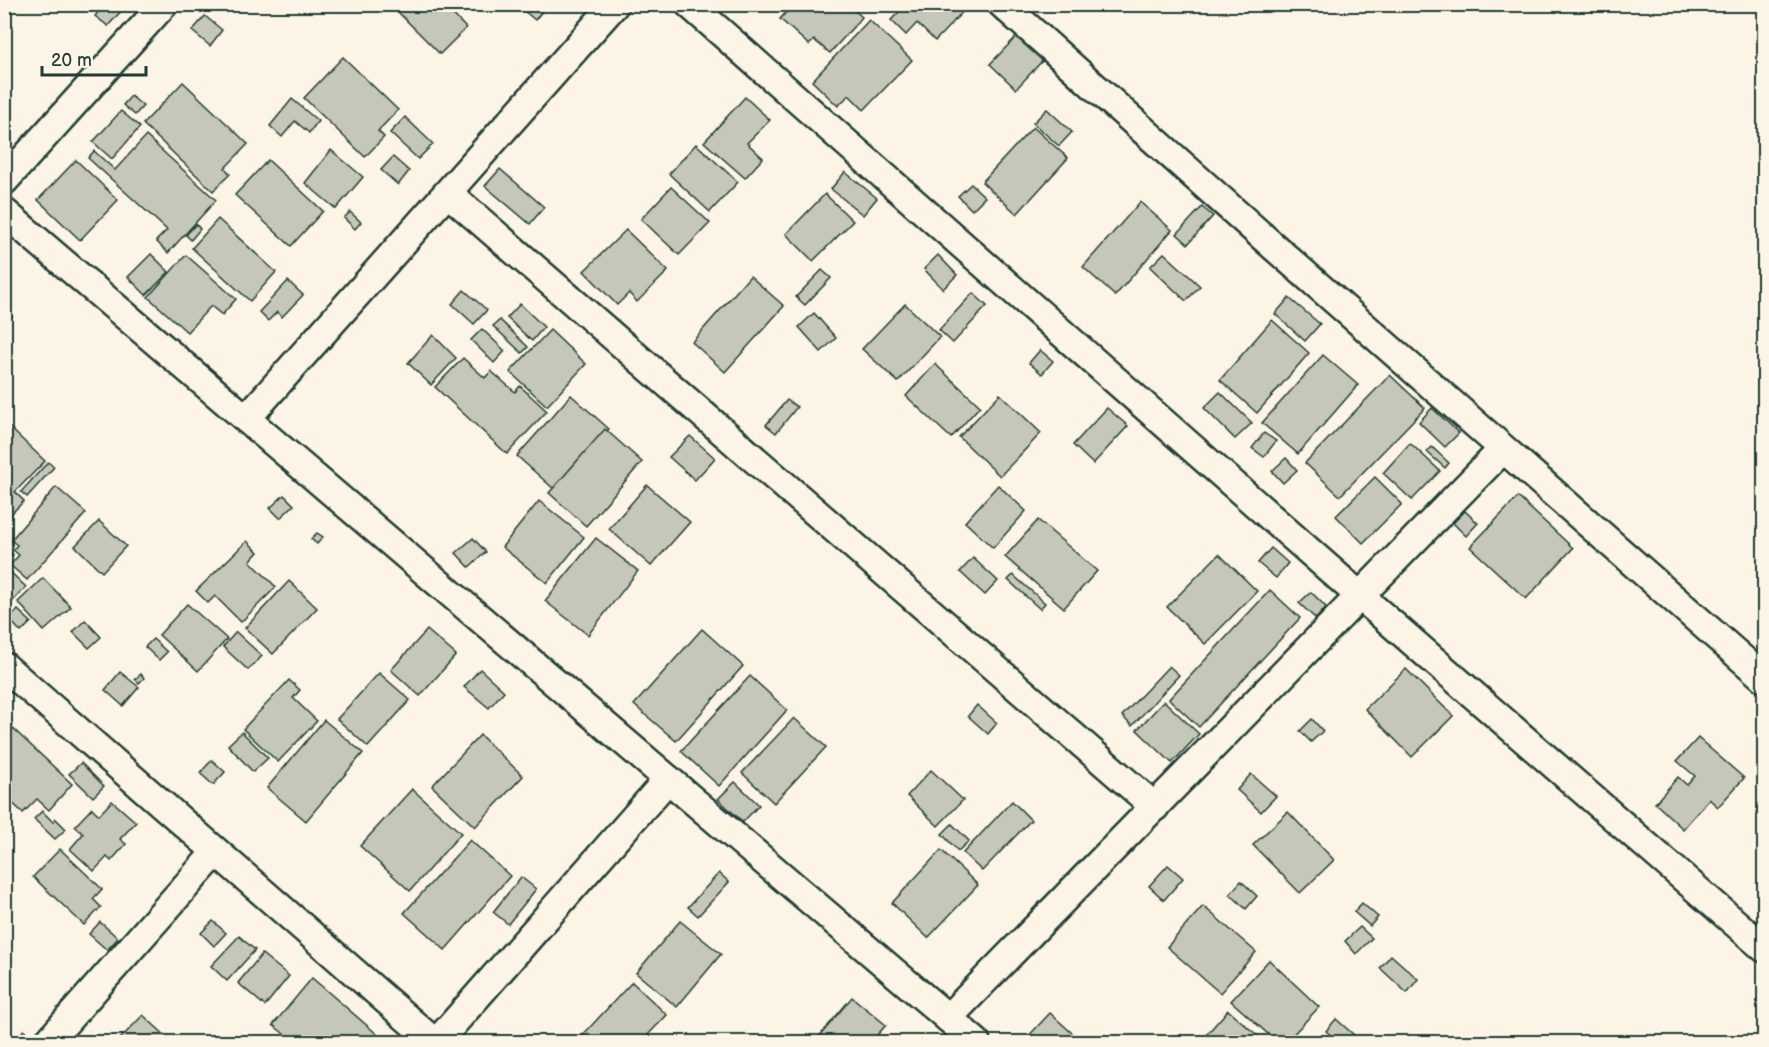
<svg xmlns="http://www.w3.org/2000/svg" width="1769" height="1047" font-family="'Balsamiq Sans',sans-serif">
<rect width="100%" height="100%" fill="#fcf5e5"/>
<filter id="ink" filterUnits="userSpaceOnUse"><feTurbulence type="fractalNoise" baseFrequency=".0167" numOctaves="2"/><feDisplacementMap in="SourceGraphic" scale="12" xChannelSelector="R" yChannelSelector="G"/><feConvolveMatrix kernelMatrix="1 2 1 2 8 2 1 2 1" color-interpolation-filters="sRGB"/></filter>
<g filter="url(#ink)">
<g fill="#c5c7b9" stroke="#1f3d34" stroke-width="1.5">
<polygon points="104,4 114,4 121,11 108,26 95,16"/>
<polygon points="390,4 443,4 466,28 440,54"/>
<polygon points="516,4 548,4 535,20"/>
<polygon points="794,4 848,4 862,17 830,53 814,40 809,45 780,19"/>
<polygon points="907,4 970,4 935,41 917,23 906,35 891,20"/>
<polygon points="205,16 222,30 210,46 192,31"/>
<polygon points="869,20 912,60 864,110 849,95 838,106 812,81"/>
<polygon points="1018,35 1043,60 1016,89 990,64"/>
<polygon points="343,57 398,110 378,131 384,137 365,157 304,98"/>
<polygon points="183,82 248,144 225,168 230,174 213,191 143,124"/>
<polygon points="131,96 143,106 135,115 123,105"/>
<polygon points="745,97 770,120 747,143 763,158 745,178 704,142"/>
<polygon points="292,99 318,121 309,133 295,121 282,137 270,126"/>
<polygon points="1047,109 1072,132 1059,146 1033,123"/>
<polygon points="121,111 140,127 112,159 93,142"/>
<polygon points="405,117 433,144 418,159 390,133"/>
<polygon points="1033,127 1068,158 1017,214 982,182"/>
<polygon points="146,136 216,200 168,253 156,241 167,230 88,158 94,151 115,170"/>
<polygon points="696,144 738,182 710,212 669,174"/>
<polygon points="331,150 363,177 336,209 305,183"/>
<polygon points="393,157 409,171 398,185 381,170"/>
<polygon points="76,160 118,200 80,240 38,200"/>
<polygon points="268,160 323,211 291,246 235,195"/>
<polygon points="500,169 544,207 530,224 485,186"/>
<polygon points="845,172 877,198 863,215 831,189"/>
<polygon points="971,184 985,197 972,210 958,196"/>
<polygon points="671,187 710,223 679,255 641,219"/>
<polygon points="825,194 853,221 813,261 786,234"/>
<polygon points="1140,202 1172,230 1115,296 1083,267"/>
<polygon points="1202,207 1213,216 1188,244 1177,234"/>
<polygon points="350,212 361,222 355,229 344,218"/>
<polygon points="218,219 276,272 250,301 192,248"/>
<polygon points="196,224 200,229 191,240 186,235"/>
<polygon points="626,230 668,271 637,302 629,293 617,305 584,271"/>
<polygon points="1164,253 1200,286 1186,301 1150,267"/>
<polygon points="151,254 169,272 146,295 128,277"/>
<polygon points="186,255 236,299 222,315 211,306 187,332 148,297"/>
<polygon points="938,255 957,275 943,289 924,269"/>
<polygon points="822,270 831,278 805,305 796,297"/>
<polygon points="750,276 784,306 725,372 692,342"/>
<polygon points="288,281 303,295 282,317 277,312 268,321 259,312"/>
<polygon points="464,290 487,310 474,324 452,304"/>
<polygon points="973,293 987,306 953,343 939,330"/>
<polygon points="1289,298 1320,324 1305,341 1275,314"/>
<polygon points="520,304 544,327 532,341 507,318"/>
<polygon points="905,304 940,337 898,382 862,349"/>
<polygon points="4,310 12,316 4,325"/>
<polygon points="814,313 836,338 821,352 799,327"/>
<polygon points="500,320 528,347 522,353 493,326"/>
<polygon points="1272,320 1309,353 1257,413 1220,380"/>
<polygon points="482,329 505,351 494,363 471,340"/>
<polygon points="550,330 586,364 547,406 510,372"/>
<polygon points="433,335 456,358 431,385 408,363"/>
<polygon points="1040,350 1053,361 1042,374 1029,363"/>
<polygon points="1323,355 1358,385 1298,454 1262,423"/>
<polygon points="463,358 485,378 491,371 515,392 520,386 547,411 507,454 435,387"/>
<polygon points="935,364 980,406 951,438 906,396"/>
<polygon points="1390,375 1425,408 1340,496 1305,463"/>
<polygon points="1220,392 1252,423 1235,439 1204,408"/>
<polygon points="1000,394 1041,433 1000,476 959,437"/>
<polygon points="571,395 609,429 555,490 517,456"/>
<polygon points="787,400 797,407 776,433 766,425"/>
<polygon points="1107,408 1128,426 1093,464 1073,445"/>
<polygon points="1432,408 1459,433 1445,447 1419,422"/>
<polygon points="9,427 45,461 15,492 24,501 4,521 4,433"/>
<polygon points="605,429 642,462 586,526 549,493"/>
<polygon points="1264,433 1276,441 1264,457 1252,448"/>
<polygon points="690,436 715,458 695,480 669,457"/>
<polygon points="1410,443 1440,471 1412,500 1383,473"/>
<polygon points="1432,447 1449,463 1445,468 1427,452"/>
<polygon points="1286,458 1297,470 1283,483 1272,471"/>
<polygon points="48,462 54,467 27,497 21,492"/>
<polygon points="1375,477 1402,504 1363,543 1336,516"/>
<polygon points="647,485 690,522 651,566 609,529"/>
<polygon points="998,485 1026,511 993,548 965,522"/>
<polygon points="56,487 86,513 27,580 10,565 19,555 13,550 17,545 11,540"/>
<polygon points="284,495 294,505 280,518 270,508"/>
<polygon points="1518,497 1573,548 1526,599 1470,547"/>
<polygon points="539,501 584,537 547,583 502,547"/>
<polygon points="1465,511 1478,523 1466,536 1453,523"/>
<polygon points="1038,520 1097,571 1064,608 1005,557"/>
<polygon points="99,521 126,546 102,572 75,546"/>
<polygon points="317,533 323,537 317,544 311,539"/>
<polygon points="473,538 486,552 469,567 456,553"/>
<polygon points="596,538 638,571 588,635 545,601"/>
<polygon points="247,541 258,552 250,561 276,587 241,622 215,596 208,603 196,591"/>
<polygon points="4,546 13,555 4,563"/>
<polygon points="1271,548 1288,563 1276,578 1258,563"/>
<polygon points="1219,554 1257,591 1205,644 1167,607"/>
<polygon points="973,558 998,581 985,595 960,572"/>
<polygon points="4,566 26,587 11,603 4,597"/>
<polygon points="1013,575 1045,603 1040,609 1008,580"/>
<polygon points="43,578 71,607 44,631 18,602"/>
<polygon points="289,581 317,608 273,654 245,628"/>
<polygon points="1270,590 1300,618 1199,727 1169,699"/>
<polygon points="1311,592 1326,607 1316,619 1299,603"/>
<polygon points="187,604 227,639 198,671 159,635"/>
<polygon points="18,610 31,622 21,632 9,619"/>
<polygon points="85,620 101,637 89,648 73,632"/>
<polygon points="702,629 743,666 676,741 634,705"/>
<polygon points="427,630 456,655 420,696 391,670"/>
<polygon points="236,632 262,656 248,670 223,647"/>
<polygon points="153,639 167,652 159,660 145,647"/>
<polygon points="1169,666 1179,675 1132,726 1122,716"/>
<polygon points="480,669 504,691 489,708 464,687"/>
<polygon points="1406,669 1453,716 1412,757 1365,709"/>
<polygon points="120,672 139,687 123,706 105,690"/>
<polygon points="379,673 410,700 368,747 337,719"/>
<polygon points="141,674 144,678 139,683 135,679"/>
<polygon points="750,676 787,710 719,786 681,751"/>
<polygon points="289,680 300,690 293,698 317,721 278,762 243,729"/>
<polygon points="1164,701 1199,734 1172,763 1137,730"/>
<polygon points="977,705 997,723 988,734 968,716"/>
<polygon points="794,718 826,747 774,803 742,773"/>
<polygon points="1312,719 1323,731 1311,742 1300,731"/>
<polygon points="324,720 363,753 306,821 267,788"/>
<polygon points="7,723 72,784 49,810 37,799 23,813 4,795 4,725"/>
<polygon points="242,732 268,758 253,772 228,745"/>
<polygon points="480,735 523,776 475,827 432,786"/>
<polygon points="1698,738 1744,778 1718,807 1709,799 1683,829 1655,803 1678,777 1687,785 1695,776 1677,761"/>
<polygon points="212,760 225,772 213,785 200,773"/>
<polygon points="81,763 104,786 93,797 69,774"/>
<polygon points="931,770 963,800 938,826 907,796"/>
<polygon points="1251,774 1276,796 1261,812 1237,790"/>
<polygon points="735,782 759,805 743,822 718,799"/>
<polygon points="412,789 461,833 410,891 360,846"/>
<polygon points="112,801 136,822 120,839 126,844 111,861 107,857 94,871 70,849 83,834 75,826 92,808 99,815"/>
<polygon points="1012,801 1031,820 982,871 963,853"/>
<polygon points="42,811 53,822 55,818 66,829 55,839 34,819"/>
<polygon points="1288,812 1334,860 1300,893 1253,845"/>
<polygon points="952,824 969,841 958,851 942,834"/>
<polygon points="470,840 510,876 445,950 404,913"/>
<polygon points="60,849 102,889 93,899 101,907 84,925 33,877"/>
<polygon points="941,850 978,885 928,938 892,903"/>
<polygon points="1168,865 1183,878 1164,900 1149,886"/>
<polygon points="719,873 729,882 698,916 688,907"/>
<polygon points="521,877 536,889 508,924 493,912"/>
<polygon points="1241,881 1257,896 1246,909 1230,894"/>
<polygon points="1362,903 1378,917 1370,926 1354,912"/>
<polygon points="1203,906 1256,952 1220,993 1167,947"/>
<polygon points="213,921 226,933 214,946 201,933"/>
<polygon points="680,921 721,954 677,1007 636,973"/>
<polygon points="100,922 118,938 107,950 89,934"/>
<polygon points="1360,927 1372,938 1356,954 1345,941"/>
<polygon points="239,936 255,950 227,981 211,966"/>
<polygon points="262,954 289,976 265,1006 238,983"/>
<polygon points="1391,955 1418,979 1407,993 1380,968"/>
<polygon points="1269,960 1319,1007 1286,1042 1277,1042 1231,1001"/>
<polygon points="312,978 378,1035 372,1042 294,1042 273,1025"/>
<polygon points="632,982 667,1015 641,1042 581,1042 578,1040"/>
<polygon points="852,997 886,1025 871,1042 823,1042 818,1038"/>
<polygon points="1228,1010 1265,1042 1200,1042"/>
<polygon points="1050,1013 1082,1042 1023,1042"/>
<polygon points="143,1015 168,1038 164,1042 117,1042"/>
<polygon points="1336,1019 1362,1042 1339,1042 1326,1031"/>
<polygon points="4,1028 11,1034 4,1041"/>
<polygon points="24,1030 32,1039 29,1042 20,1042 16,1038"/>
</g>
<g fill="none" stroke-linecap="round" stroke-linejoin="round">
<g stroke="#1f3d34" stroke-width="32">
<g id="minor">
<polyline points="689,4 1360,596 1764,948"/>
<polyline points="1002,4 1273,246 1764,678"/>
<polyline points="4,181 164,4"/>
<polyline points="448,193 1155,807"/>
<polyline points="4,212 976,1042"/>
<polyline points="246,419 615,4"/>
<polyline points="4,666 434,1042"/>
<polyline points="948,1018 1503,449"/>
<polyline points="48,1042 216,852"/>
<polyline points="437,1042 668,779"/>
</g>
</g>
<use href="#minor" stroke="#fcf5e5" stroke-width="27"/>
</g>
</g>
<rect width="1769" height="1047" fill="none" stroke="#fcf5e5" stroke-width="24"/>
<rect x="12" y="12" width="1745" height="1023" fill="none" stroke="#1f3d34" stroke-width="2" filter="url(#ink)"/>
<path d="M42 66v9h104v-9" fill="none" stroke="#1f3d34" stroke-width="3"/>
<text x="51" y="66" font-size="18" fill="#1f3d34" stroke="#fcf5e5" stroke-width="4.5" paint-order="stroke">20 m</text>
</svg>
